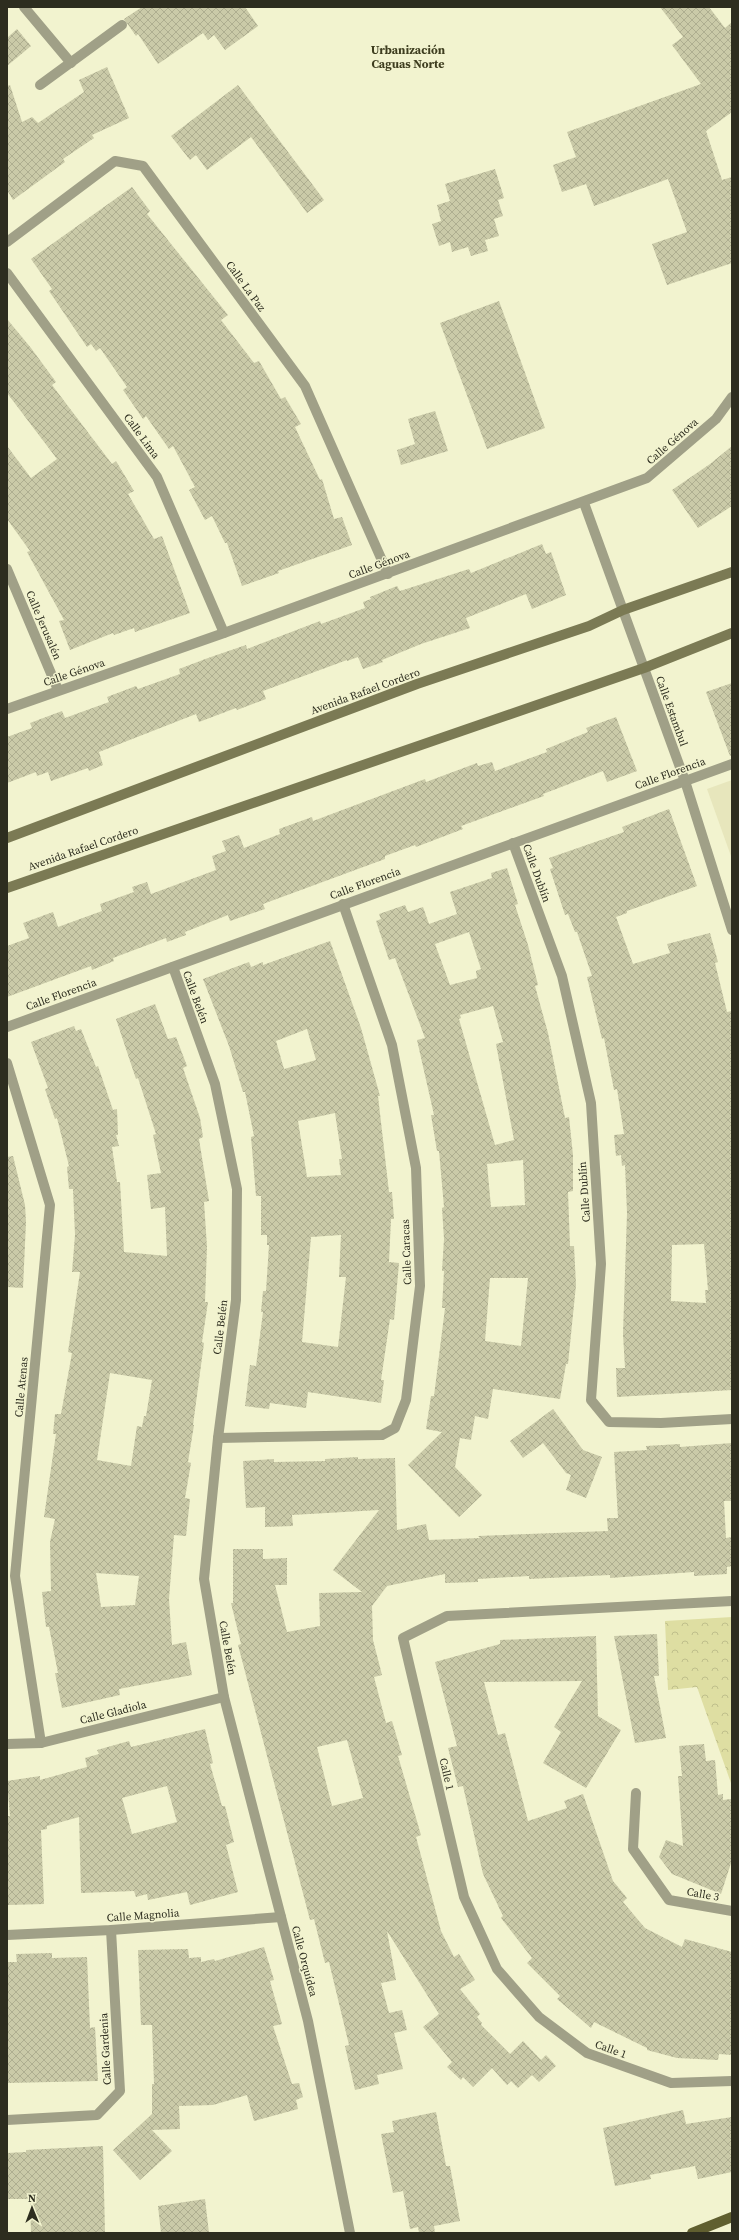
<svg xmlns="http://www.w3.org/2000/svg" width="739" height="2240" font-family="'Source Serif 4',serif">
<defs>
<pattern id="park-crowns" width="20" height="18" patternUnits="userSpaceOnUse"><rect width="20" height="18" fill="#dedea2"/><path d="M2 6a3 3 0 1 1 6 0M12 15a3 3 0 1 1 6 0" fill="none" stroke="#bfbf8b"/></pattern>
<pattern id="building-cross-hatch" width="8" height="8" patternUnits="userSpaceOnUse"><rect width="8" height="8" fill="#cacaa8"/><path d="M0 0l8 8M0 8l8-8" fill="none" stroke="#aeae90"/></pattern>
</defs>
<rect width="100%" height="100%" fill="#f2f3cf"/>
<polygon fill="#e7e6bc" points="732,780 732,859 707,789"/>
<polygon fill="url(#park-crowns)" points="732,1617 732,1786 697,1687 668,1690 665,1621"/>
<g fill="url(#building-cross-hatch)" fill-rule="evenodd">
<polygon points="142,7 245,7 258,26 225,50 214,35 208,40 203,33 158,64 138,34 136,36 124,19"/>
<polygon points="660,7 709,7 725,28 732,22 732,112 706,131 722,180 732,177 732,263 667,285 652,244 687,232 668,179 594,206 586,184 562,192 553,165 576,157 567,132 701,84 672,45 683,37"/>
<polygon points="17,29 31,46 7,66 7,38"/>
<polygon points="107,67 129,118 92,135 94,138 63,159 65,162 13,200 7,190 7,86 10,85 22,122 32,117 38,123 84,92 79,80"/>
<polygon points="238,85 324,200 307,213 251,137 207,170 196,155 190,160 171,136"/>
<polygon points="495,169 504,198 498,200 503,216 494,219 499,236 485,240 488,251 471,256 468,247 452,252 450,242 439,246 432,224 441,221 437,205 450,201 445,184"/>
<polygon points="132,187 150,211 147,214 228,315 221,320 254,363 259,361 281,399 285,397 301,424 295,427 320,480 322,479 334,519 342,517 352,545 278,571 279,573 242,586 227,543 225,543 212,516 205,520 189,490 195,487 173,446 169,449 146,416 143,419 123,390 127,387 100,348 96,351 91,344 87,347 49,291 52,289 31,259"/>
<polygon points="499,301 545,428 487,449 440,323"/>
<polygon points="7,319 31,348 56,382 52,385 112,464 116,461 134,491 128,494 154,539 162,536 190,613 135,632 134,628 114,635 113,633 70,650 59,621 64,620 27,552 30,551 7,519 7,446 31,478 57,459 7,393"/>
<polygon points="435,411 448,451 401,465 397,450 415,444 408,419"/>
<polygon points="732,446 732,506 698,528 672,490 710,464"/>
<polygon points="542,544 546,554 551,552 566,595 532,609 526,594 466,618 470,628 421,644 382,660 383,662 363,669 358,657 347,661 347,660 263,691 266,699 237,710 236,708 199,722 196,714 99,752 103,765 89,771 88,768 51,781 48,772 37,776 36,772 7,783 7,737 32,728 30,723 62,711 65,718 109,702 107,697 136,686 138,689 180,674 179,669 208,658 246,645 247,649 320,621 321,624 365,608 363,602 371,599 370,597 397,586 400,591 469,569 471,573"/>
<polygon points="732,683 732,756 730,756 706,692"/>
<polygon points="616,717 637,771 607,782 603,771 543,794 544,796 461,826 463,829 416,847 415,845 385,856 385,859 263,904 265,909 230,921 228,915 185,932 186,935 167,942 166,938 113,958 114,961 92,970 91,966 7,997 7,946 29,938 23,923 53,912 58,927 102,911 100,904 134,892 132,887 147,882 151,894 216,870 212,856 226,851 222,841 239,835 244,848 280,834 279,829 312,817 313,821 425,779 426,782 477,763 478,766 492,762 495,771 547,752 546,749 588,732 586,728"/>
<path d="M669 809 697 886 627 911V913L616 917 633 964 670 953 667 944 710 933 718 962 715 963 727 1012 732 1011V1390L617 1397 616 1368H625L623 1334 627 1213 625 1165 622 1166 621 1155 616 1156 614 1135 624 1134 617 1089 614 1090 604 1038 602 1039 587 977 592 976 577 932H575L568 914 565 915 550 869 553 868 549 858 624 832 622 827ZM704 1244 708 1290H705L706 1303 671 1301 672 1245Z"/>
<path d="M507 868 518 904 515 905 528 945 538 985 535 986 548 1033 565 1118 569 1117 573 1155V1191L568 1192 570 1246H574L576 1285 568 1364H566L560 1399 493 1389 488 1419 475 1416 471 1440 460 1438 455 1467 482 1495 459 1517 408 1465 442 1432 426 1429 431 1396H434L445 1308H442L444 1271H442L444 1239 442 1208 444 1207 439 1151H437L431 1115H434L417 1040 425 1038 395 958 389 960 376 921 381 919 379 914 405 905 408 912 423 907 429 924 457 914 450 892 492 878 491 873ZM469 932 481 969 476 971 477 978 450 985 435 944ZM493 1006 503 1042 496 1044 514 1140 495 1145 459 1019 461 1018 460 1015ZM523 1160 525 1205 491 1207 487 1164ZM490 1278H528L521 1346 485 1341Z"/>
<path d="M330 941 361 1028 380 1096H378L389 1192H392L394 1219H391L389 1262 399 1263 394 1320 390 1319 381 1380H384L381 1403 308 1392 306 1408 270 1403 269 1409 245 1406 250 1365 256 1366 263 1312H261L263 1291H266L269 1245H267V1235H261V1196H256L251 1137 254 1136 245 1092H243L229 1046 203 979 249 962 251 967 263 962V965ZM307 1029 316 1060 284 1069 276 1041ZM335 1113 342 1159H339L341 1175 307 1177 298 1121ZM341 1235 339 1277H346L338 1347 302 1342 311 1237Z"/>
<path d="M155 1004 168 1039 176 1037 187 1066 183 1068 200 1118 203 1137 199 1139 209 1201 204 1202 207 1247 205 1302H208L202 1342 204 1343 193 1425H194L188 1462 191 1463 185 1498 190 1499 186 1536 174 1535 169 1599 172 1645 186 1642 192 1675 119 1689 120 1695 62 1708 55 1673H58L49 1627H46L42 1592 51 1591 50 1542 55 1519 44 1517 56 1434H53L55 1414H61L72 1353 68 1352 80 1272H72L75 1235 73 1189H69L67 1167 69 1166 57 1118 55 1119 45 1089 48 1088 31 1042 74 1026 76 1031 81 1029 96 1067 98 1066 113 1110 117 1109 118 1135H116L119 1146 112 1147 117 1182H120L124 1252 167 1256 165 1207 151 1209 147 1175 161 1173 153 1135 156 1134 138 1078 136 1079 116 1019ZM110 1373 152 1380 146 1416H144L142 1427 137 1426 131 1466 97 1460ZM96 1573 139 1576 135 1605 101 1607Z"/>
<polygon points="13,1156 25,1205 26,1222 23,1288 7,1287 7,1157"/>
<polygon points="553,1409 583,1450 602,1457 586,1498 566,1490 571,1475 566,1473 543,1443 523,1458 510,1441"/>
<path d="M732 1443V1501H724L726 1538 732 1537V1566L727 1567V1574L694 1576V1572L610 1578V1575L529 1579V1576L478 1579V1582L445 1583V1574L387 1586 372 1606 373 1640 382 1675 374 1677 386 1723 392 1721 402 1755 398 1756 421 1835 416 1837 441 1931 454 1957 459 1954 475 1980 460 1989 480 2014 477 2017 482 2023 481 2025 510 2054 523 2041 541 2060 546 2055 556 2066 539 2082 532 2075 518 2088 511 2081 507 2085 492 2068 473 2087 463 2077 461 2080 447 2067 452 2062 423 2027 439 2014 387 1931 396 1980 381 1983 389 2013 402 2010 407 2030 394 2033 403 2069 377 2075 379 2084 355 2090 345 2046 349 2045 329 1962 325 1963 314 1919 310 1920 238 1645 241 1644 231 1603H233V1549H263V1559L287 1558V1585H275L287 1632 320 1626 319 1593 362 1592 333 1570 379 1510 292 1515 293 1526 265 1527V1507L246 1508 243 1461 274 1459V1462L325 1461V1459L358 1457V1459L395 1458 397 1530 426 1524 429 1540 480 1538 478 1536 608 1531 607 1518H618L614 1452 647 1450 646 1446 680 1444V1447ZM347 1740 363 1798 332 1806 317 1747Z"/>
<polygon points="657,1634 659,1676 654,1676 666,1738 635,1743 614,1636"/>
<polygon points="596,1636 598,1716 621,1730 586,1788 543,1763 561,1732 554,1727 582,1681 484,1682 498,1735 505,1733 528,1821 567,1808 564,1801 583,1794 613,1881 627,1898 623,1902 645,1928 682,1947 685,1939 732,1952 732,2055 719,2054 718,2060 677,2058 647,2050 647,2048 594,2022 591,2028 557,1999 560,1996 527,1963 532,1958 501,1918 503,1916 483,1874 463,1786 458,1787 448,1748 457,1746 435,1662 500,1644 500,1640"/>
<path d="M205 1729 213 1763 210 1764 222 1806H225L234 1842 226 1845 238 1892 190 1905 187 1892 148 1900 147 1894 136 1897 134 1891 81 1893 79 1817 47 1826V1829L41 1830 44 1904 8 1905 7 1816H10L7 1781 40 1776V1780L87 1767 85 1758 99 1754 97 1750 129 1741 131 1747ZM167 1786 177 1822 132 1834 122 1798Z"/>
<polygon points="704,1744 706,1761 715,1760 718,1795 723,1794 723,1800 731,1799 732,1860 721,1894 672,1874 659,1857 666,1840 683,1846 678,1776 682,1776 679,1746"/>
<polygon points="264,1947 274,1980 270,1981 282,2024 273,2026 292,2084 299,2083 303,2097 296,2100 298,2109 254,2121 247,2095 213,2105 179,2106 180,2129 152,2130 172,2151 140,2180 113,2150 152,2114 152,2084 154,2084 152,2025 141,2025 138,1950 188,1949 189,1958 201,1957 201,1962 214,1959 215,1961"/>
<polygon points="52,1953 52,1958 87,1957 90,2028 95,2027 98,2081 7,2083 7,1962 17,1962 16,1954"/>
<polygon points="683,2110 686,2124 732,2117 732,2172 698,2179 695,2166 650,2175 651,2179 615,2186 603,2128"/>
<polygon points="436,2112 446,2166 450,2166 460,2221 434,2226 435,2233 419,2233 418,2227 410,2229 403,2191 393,2193 381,2134 394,2132 392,2121"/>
<polygon points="103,2146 105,2233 31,2233 30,2202 28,2203 28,2199 7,2199 7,2153 26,2152 26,2150"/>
<polygon points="205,2199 209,2233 161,2233 158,2206"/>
</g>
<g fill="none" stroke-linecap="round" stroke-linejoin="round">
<g stroke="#a0a087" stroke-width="10">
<polyline points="24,7 71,63"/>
<polyline points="40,85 122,25"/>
<polyline points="7,242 115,161 143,166 305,386 388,574"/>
<polyline points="7,273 157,477 224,633"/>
<polyline points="584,503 685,781 732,930"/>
<polyline points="7,569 58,690"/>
<polyline points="7,709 224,633 647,478 716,419 732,397"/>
<polyline points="513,843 562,976 591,1103 601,1264 591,1400 609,1422 661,1423 732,1419"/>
<polyline points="173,967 215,1084 237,1189 236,1300 218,1438 204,1579 224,1697 308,2021 350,2233"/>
<polyline points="7,1027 732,764"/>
<polyline points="7,1063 50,1205 15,1576 41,1743"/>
<polyline points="218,1438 382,1435 395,1428 406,1400 420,1286 416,1168 392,1045 343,904"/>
<polyline points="732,1601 447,1616 403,1638 464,1897 497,1969 539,2017 587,2053 671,2083 732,2081"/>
<polyline points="7,1744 41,1743 224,1697"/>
<polyline points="636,1793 633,1849 669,1900 732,1911"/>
<polyline points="7,1935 111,1930 281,1917"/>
<polyline points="7,2120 97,2115 120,2091 111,1930"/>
</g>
<g stroke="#7b7a54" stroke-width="10">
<polyline points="7,838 417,684 589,626 623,610 732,572"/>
<polyline points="7,888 644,668 732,633"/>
</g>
<polyline stroke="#605f2f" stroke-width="10" points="692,2233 732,2217"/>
</g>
<g text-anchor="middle" stroke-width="3" stroke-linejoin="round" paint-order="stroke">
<g font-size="11" fill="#2d2d1f" stroke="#f2f3cf">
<text transform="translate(246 286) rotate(54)" y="4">Calle La Paz</text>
<text transform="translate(142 436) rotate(54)" y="4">Calle Lima</text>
<text transform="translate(672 441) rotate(-41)" y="4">Calle Génova</text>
<text transform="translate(379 564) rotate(-20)" y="4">Calle Génova</text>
<text transform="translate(44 625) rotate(67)" y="4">Calle Jerusalén</text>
<text transform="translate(74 672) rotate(-19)" y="4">Calle Génova</text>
<text transform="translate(365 691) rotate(-20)" y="4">Avenida Rafael Cordero</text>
<text transform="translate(672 711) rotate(70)" y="4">Calle Estambul</text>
<text transform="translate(670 773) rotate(-20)" y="4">Calle Florencia</text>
<text transform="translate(83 848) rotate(-19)" y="4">Avenida Rafael Cordero</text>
<text transform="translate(537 873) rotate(70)" y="4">Calle Dublín</text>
<text transform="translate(365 883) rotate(-20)" y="4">Calle Florencia</text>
<text transform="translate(61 994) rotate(-20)" y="4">Calle Florencia</text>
<text transform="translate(196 997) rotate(70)" y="4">Calle Belén</text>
<text transform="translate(584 1192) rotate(-94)" y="4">Calle Dublín</text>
<text transform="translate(406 1252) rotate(-92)" y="4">Calle Caracas</text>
<text transform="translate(220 1327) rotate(-83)" y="4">Calle Belén</text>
<text transform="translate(21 1387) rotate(-85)" y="4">Calle Atenas</text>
<text transform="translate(228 1648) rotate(80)" y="4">Calle Belén</text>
<text transform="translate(113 1712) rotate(-14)" y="4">Calle Gladiola</text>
<text transform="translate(447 1774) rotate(77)" y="4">Calle 1</text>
<text transform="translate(703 1894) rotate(10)" y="4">Calle 3</text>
<text transform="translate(143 1915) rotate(-4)" y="4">Calle Magnolia</text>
<text transform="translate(305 1961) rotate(75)" y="4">Calle Orquídea</text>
<text transform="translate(105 2049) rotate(-93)" y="4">Calle Gardenia</text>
<text transform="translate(611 2049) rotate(20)" y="4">Calle 1</text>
</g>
<g font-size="12" font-weight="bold" fill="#3e3d1f" stroke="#f2f3cf">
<text x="408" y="54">Urbanización<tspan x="408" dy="14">Caguas Norte</tspan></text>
</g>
</g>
<rect width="739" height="2240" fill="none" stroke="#2d2d1f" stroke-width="16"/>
<g transform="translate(32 2208) rotate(359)" stroke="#f2f3cf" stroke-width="3" paint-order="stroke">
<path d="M0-3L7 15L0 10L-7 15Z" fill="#2d2d1f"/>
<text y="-6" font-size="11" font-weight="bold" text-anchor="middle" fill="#2d2d1f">N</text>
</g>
</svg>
